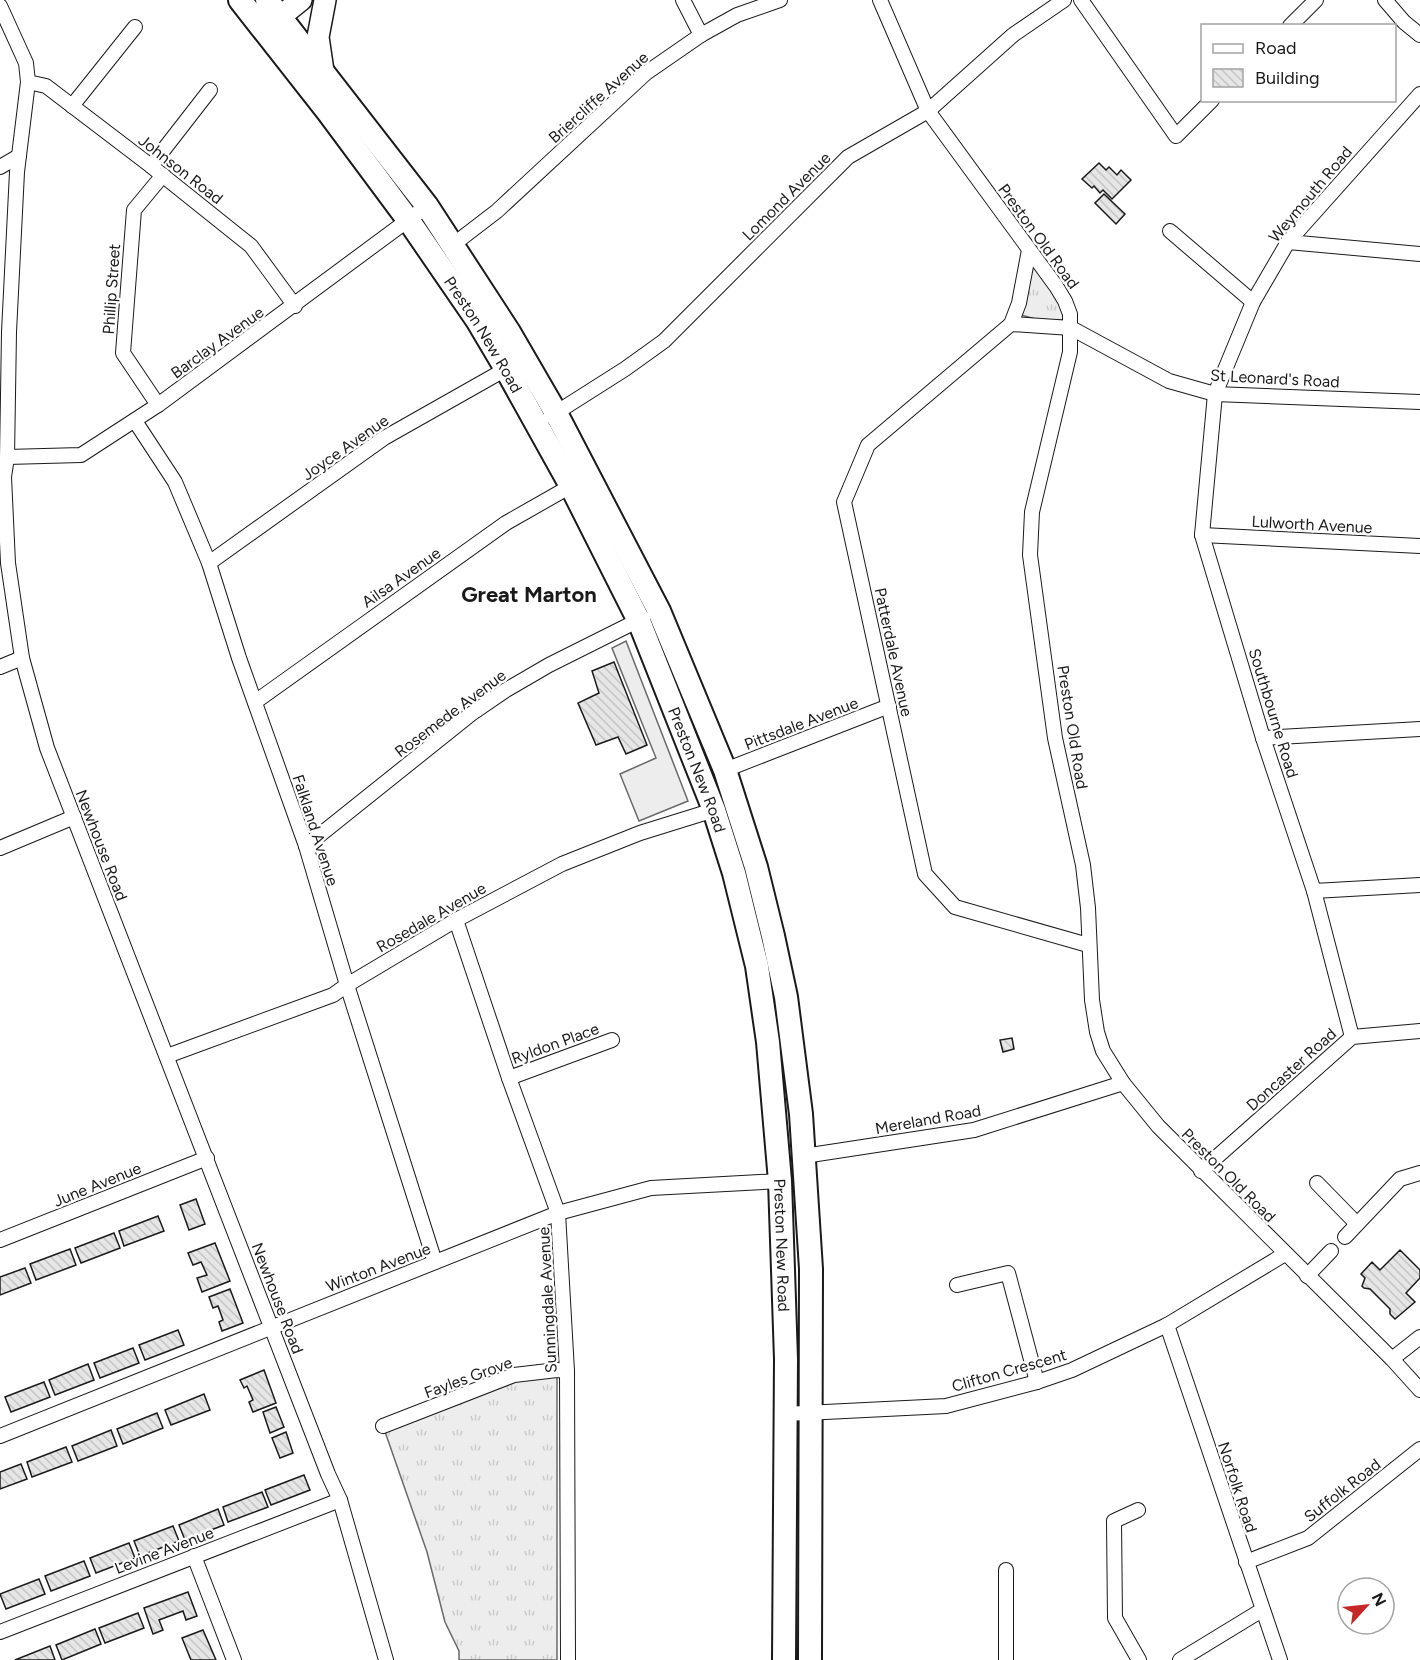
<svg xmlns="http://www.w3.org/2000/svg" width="1420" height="1660" font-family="Figtree,sans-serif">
<defs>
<pattern id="grass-tufts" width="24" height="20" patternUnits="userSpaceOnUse" patternTransform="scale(1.5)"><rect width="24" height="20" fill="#ededed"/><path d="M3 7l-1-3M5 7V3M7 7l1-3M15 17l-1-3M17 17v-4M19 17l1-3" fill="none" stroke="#cbcbcb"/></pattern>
<pattern id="building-back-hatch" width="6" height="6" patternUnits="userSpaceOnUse" patternTransform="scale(1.5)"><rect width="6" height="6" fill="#e6e6e6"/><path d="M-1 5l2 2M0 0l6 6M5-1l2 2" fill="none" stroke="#c5c5c5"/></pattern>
</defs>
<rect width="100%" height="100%" fill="#fff"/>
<g fill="url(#grass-tufts)" stroke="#6a6a6a" stroke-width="1.5">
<path d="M1033 266C1048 278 1061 300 1064 320L1043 321 1021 315Z"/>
<polygon points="557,1370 557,1660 459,1660 459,1651 445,1622 427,1552 383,1426 514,1375"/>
</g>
<polygon fill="#ededed" stroke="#6a6a6a" stroke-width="1.5" points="626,641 688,801 639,821 620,774 656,758 612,648"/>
<g fill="url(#building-back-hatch)" stroke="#1a1a1a" stroke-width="1.5">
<polygon points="1099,163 1106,170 1109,167 1117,175 1121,170 1131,180 1112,199 1103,190 1100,193 1094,186 1092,188 1082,179"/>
<polygon points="1104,194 1125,214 1116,224 1095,203"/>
<polygon points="614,662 647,745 626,754 618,737 596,745 578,703 599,693 592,671"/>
<polygon points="1012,1038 1014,1049 1003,1052 1000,1040"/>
<polygon points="196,1199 205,1224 189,1230 180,1205"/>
<polygon points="158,1216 164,1231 124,1246 119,1231"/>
<polygon points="114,1233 120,1248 81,1263 75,1248"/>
<polygon points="215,1243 230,1281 202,1292 197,1278 207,1275 201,1262 193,1265 188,1253"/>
<polygon points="70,1249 76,1265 36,1280 30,1264"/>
<polygon points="1400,1250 1420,1270 1420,1278 1406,1293 1415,1302 1395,1319 1390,1314 1390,1309 1370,1289 1364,1288 1362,1286 1365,1278 1361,1274 1372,1262 1380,1270"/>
<polygon points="25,1268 31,1283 0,1295 0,1277"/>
<polygon points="230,1289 243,1323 222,1331 219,1322 223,1320 218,1306 213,1308 209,1297"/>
<polygon points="178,1330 184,1345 145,1360 139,1345"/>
<polygon points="133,1348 139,1363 100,1378 94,1363"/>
<polygon points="88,1364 94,1380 55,1395 49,1380"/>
<polygon points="264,1370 276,1403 253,1412 249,1402 253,1400 247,1386 244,1388 240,1380"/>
<polygon points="44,1382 50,1397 11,1412 5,1397"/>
<polygon points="204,1394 210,1410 171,1425 165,1410"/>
<polygon points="276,1407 284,1427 270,1433 263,1412"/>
<polygon points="157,1413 163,1428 123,1444 117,1429"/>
<polygon points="111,1430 117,1446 78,1461 72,1446"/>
<polygon points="286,1432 293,1453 280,1458 272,1438"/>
<polygon points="66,1447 72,1462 32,1477 27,1462"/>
<polygon points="21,1464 27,1479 0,1489 0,1472"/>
<polygon points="304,1475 310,1490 271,1505 265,1490"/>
<polygon points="262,1492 268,1507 228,1522 223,1507"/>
<polygon points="218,1509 224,1525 185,1540 179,1525"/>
<polygon points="173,1526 179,1541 140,1556 134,1541"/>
<polygon points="129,1543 135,1558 96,1573 90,1558"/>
<polygon points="84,1561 90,1576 51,1591 45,1576"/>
<polygon points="39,1579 45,1594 6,1609 0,1594"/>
<polygon points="188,1592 197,1616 186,1620 183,1611 159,1620 163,1630 153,1634 144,1608"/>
<polygon points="138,1613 144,1628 105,1643 99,1628"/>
<polygon points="95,1629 101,1644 62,1660 56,1645"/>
<polygon points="203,1630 216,1660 191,1660 182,1638"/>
<polygon points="50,1646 55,1660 15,1660"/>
</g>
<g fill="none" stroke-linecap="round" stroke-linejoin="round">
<g stroke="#1a1a1a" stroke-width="16">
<g id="minor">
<polyline points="683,0 701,35"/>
<polyline points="880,0 928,111 1056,286 1065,301 1070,314 1070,352 1032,512 1030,555 1055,738 1083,865 1088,908 1092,1000 1097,1032 1103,1051 1123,1083 1158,1126 1392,1359 1420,1390"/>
<polyline points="1081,0 1176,136 1212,100"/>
<polyline points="1385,0 1404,22 1420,35"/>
<polyline points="0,6 26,63 28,82 17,172 9,332 7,457 4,477 8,563 22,658 47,748 328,1474 340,1500 386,1660"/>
<polyline points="1290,26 1316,0"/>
<polyline points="28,82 46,86 151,166 251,246 295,306"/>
<polyline points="72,106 135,27"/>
<polyline points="151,166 210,90"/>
<polyline points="0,167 19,156"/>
<polyline points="1170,231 1253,302"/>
<polyline points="1288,242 1420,254"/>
<polyline points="454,244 497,211 646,73 701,35 737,15 780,0"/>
<polyline points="1029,250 1019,303 1011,324 868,445 844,502 925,874 955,907 1088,945"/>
<polyline points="1011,324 1071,328 1169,381 1215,394 1420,402"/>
<polyline points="158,405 123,353 134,210 163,175"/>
<polyline points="551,416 625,369 664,341 848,157 928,111 1013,35 1064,0"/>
<polyline points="135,421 175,482 209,563 239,658 306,846 347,985 435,1262"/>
<polyline points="7,457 81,455 158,405 427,206"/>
<polyline points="1202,535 1420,546"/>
<polyline points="209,563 384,438 506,369"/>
<polyline points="0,667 22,658"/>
<polyline points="255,702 506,523 571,486"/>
<polyline points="1263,738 1420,729"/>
<polyline points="725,770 889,706"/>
<polyline points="306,846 471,714 506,690 549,665 643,618"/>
<polyline points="0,848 74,817"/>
<polyline points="1314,891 1420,885"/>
<polyline points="456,920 509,1078 558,1213 567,1371 568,1660"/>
<polyline points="1352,1037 1314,891 1263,738 1202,535 1215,394 1253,302 1288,242 1420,94"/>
<polyline points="167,1056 333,995 347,985 456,920 562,864 640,833 714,810"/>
<polyline points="509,1078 612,1040"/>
<polyline points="804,1156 974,1130 1123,1083"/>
<polyline points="1201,1171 1352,1037 1420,1031"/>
<polyline points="1317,1183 1357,1224"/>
<polyline points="1345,1237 1400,1179 1420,1173"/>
<polyline points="0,1240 207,1158"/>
<polyline points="1307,1276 1331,1251"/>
<polyline points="957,1285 1008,1273 1037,1382"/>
<polyline points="1167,1325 1280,1660"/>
<polyline points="1392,1359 1420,1337"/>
<polyline points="785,1414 946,1406 1037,1382 1072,1370 1167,1325 1285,1254"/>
<polyline points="383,1426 514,1375 557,1370 567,1371"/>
<polyline points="0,1436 558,1213 651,1188 780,1181"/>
<polyline points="1138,1510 1114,1521 1115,1618 1139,1660"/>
<polyline points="194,1556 234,1660"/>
<polyline points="1246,1562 1308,1538 1420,1449"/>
<polyline points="1006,1570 1006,1660"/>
<polyline points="0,1632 340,1500"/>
<polyline points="1180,1660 1262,1610"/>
</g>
</g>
<g stroke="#1a1a1a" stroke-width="24">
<g id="primary">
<polyline points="266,28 301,0"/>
<polyline points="323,71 318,37 325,0"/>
</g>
</g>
<g stroke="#1a1a1a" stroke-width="26">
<g id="trunk">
<path id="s1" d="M240 0 328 112 409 221 477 320 506 369 571 486 639 621 714 810 734 873 757 966 768 1042 780 1181 786 1359 784 1660"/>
<polyline points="267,0 427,206 509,332 556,413 659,611 725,770 756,867 773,936 786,997 801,1114 811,1269 810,1660"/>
</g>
</g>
<use href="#minor" stroke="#fff" stroke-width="14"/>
<use href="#primary" stroke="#fff" stroke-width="21"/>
<use href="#trunk" stroke="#fff" stroke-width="22"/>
</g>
<g text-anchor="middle" stroke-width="4.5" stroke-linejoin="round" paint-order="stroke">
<g font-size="16" fill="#1a1a1a" stroke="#fff">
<text transform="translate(598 97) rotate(-42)" y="6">Briercliffe Avenue</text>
<text transform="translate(181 169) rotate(38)" y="6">Johnson Road</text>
<text transform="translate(1310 194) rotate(-50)" y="6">Weymouth Road</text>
<text transform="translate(786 196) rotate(-45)" y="6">Lomond Avenue</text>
<text transform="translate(1039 236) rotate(54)" y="6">Preston Old Road</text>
<text transform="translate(111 289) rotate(-86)" y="6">Phillip Street</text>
<text dy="6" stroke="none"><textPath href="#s1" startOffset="414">Preston New Road</textPath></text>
<text transform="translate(217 342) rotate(-36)" y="6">Barclay Avenue</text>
<text transform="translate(1275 378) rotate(3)" y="6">St Leonard's Road</text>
<text transform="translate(345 447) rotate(-35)" y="6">Joyce Avenue</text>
<text transform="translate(1312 524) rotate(3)" y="6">Lulworth Avenue</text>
<text transform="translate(401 577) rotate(-35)" y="6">Ailsa Avenue</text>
<text transform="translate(894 652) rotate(78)" y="6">Patterdale Avenue</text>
<text transform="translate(450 713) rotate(-37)" y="6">Rosemede Avenue</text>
<text transform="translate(1274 713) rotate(73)" y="6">Southbourne Road</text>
<text transform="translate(801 723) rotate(-21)" y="6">Pittsdale Avenue</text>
<text transform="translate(1073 727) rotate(81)" y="6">Preston Old Road</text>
<text dy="6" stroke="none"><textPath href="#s1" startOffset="900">Preston New Road</textPath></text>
<text transform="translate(316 830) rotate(72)" y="6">Falkland Avenue</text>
<text transform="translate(102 845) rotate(69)" y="6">Newhouse Road</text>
<text transform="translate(431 917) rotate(-30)" y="6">Rosedale Avenue</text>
<text transform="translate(555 1043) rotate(-20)" y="6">Ryldon Place</text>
<text transform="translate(1291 1069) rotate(-42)" y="6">Doncaster Road</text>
<text transform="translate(928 1119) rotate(-10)" y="6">Mereland Road</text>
<text transform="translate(1229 1175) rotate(45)" y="6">Preston Old Road</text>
<text transform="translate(97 1184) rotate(-22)" y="6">June Avenue</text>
<text dy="6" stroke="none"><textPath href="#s1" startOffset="1386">Preston New Road</textPath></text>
<text transform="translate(378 1267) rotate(-21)" y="6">Winton Avenue</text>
<text transform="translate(278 1298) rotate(69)" y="6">Newhouse Road</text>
<text transform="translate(547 1300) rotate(-93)" y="6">Sunningdale Avenue</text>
<text transform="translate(1009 1370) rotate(-16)" y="6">Clifton Crescent</text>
<text transform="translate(468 1377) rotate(-20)" y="6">Fayles Grove</text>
<text transform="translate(1238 1487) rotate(72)" y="6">Norfolk Road</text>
<text transform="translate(1342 1490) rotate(-38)" y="6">Suffolk Road</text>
<text transform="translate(164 1550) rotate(-21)" y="6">Levine Avenue</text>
</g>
<g font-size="22" font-weight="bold" fill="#1a1a1a" stroke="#fff">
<text x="529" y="602">Great Marton</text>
</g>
</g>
<rect x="1201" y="24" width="195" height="78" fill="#ffffff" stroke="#a3a3a3" stroke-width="1.5"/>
<rect x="1213" y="44" width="30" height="9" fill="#ffffff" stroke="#a3a3a3" stroke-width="1.5"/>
<text x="1255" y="54" font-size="18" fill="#1a1a1a">Road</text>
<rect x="1213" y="69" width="30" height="18" fill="url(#building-back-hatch)" stroke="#a3a3a3" stroke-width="1.5"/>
<text x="1255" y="84" font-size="18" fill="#1a1a1a">Building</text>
<g transform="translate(1366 1606) rotate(63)"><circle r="28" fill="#ffffff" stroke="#a3a3a3" stroke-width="1.5"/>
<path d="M0-4.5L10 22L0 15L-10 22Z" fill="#c62828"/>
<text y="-9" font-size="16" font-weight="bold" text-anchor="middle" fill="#1a1a1a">N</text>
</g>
</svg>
